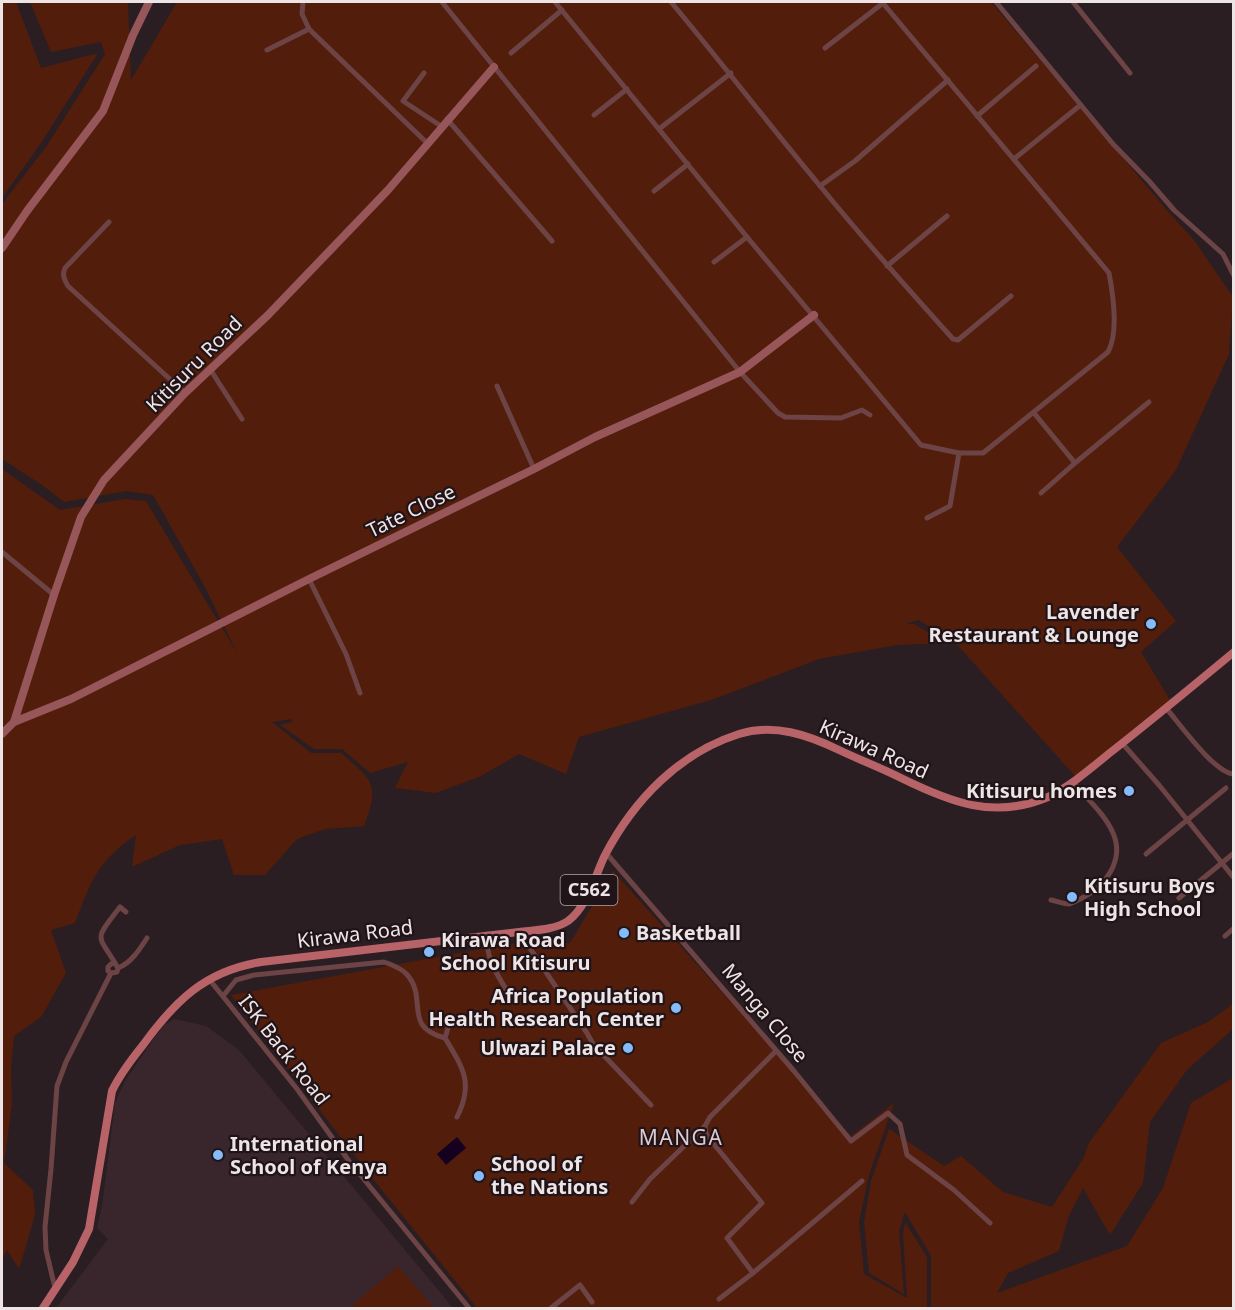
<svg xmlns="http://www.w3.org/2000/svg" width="1235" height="1310" font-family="'Noto Sans',sans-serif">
<rect width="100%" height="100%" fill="#2a1e22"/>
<polygon fill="#39262c" points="175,1019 206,1026 239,1050 453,1308 56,1308 108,1239 97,1228 102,1207 115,1103 125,1081 153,1040 165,1024"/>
<g fill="#531d0b">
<polygon points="2,2 16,2 41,68 98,53 41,143 2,198"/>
<path d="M30 2H128L131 80 177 2H991L1171 215 1194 240 1233 297 1229 354 1176 470 1117 547 1176 621 1141 652 1170 700 1075 776 952 639 918 620 906 624H914L947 643 897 645 819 659 711 700 579 737 566 774 519 754 481 776 436 793 395 788 408 762 370 773 342 749H314L280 725 292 722V719L272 722 311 753H341C373 781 380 784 364 826L325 829 297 839 265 875H234L222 839 180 845 132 867 136 835C97 861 91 882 75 923L51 930 66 973 41 1017 14 1036 11 1068 12 1104 4 1163 33 1190 35 1215 19 1269 7 1250 2 1259V469L60 510 125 499 146 501 237 653 205 587 153 495 126 491 64 502 42 485 2 459V204L46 147 105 54 101 42 51 52Z"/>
<polygon points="613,871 851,1136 894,1103 869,1175 859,1222 864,1274 907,1298 903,1234 905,1222 927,1257 927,1308 477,1308 369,1174 231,995 508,944 570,943"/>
<polygon points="1233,1004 1233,1029 1187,1070 1150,1122 1143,1183 1110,1235 1083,1188 1068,1218 1059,1251 1008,1273 997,1293 1127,1246 1163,1188 1191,1103 1233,1078 1233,1308 933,1308 931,1306 931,1256 905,1212 899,1231 904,1294 869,1273 864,1222 871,1181 889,1129 944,1166 961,1156 1003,1192 1052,1207 1083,1159 1089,1143 1161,1043 1208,1022"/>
<polygon points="398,1266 434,1308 349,1308"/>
</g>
<polygon fill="#160020" points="457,1137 466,1148 446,1165 437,1154"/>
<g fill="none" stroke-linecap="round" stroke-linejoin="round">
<g stroke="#6d4445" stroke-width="5">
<polyline points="303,2 302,14 309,29 427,143"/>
<polyline points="442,2 740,372 778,413 785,417 841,418 862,410 870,415"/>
<path d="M555 2 747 237 921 445 959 453H983L1108 352C1119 332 1113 294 1109 273L882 2"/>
<path d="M671 2C722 63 770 126 821 187 863 239 908 289 953 339L958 340 1011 296"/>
<polyline points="996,2 1113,144 1149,181 1174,210 1223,254 1234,276"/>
<polyline points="1073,2 1130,73"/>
<polyline points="825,48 883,3"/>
<polyline points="267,50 309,29"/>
<polyline points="511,53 562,10"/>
<polyline points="424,73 403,101 441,126"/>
<polyline points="594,115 627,89"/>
<polyline points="977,116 1036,66"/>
<polyline points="447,119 552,241"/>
<polyline points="659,129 731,73"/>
<polyline points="1014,159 1078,107"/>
<polyline points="820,186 855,161 948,80"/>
<polyline points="654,191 688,164"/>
<path d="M109 222 65 268C62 275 64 279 68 286L185 393"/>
<polyline points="714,262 747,237"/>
<polyline points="887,266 947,216"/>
<polyline points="210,369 242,419"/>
<polyline points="497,386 534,469"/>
<polyline points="1034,413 1075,463 1149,402"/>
<polyline points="1041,493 1075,463"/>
<polyline points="927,518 950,506 959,453"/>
<polyline points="2,552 54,595"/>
<polyline points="309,579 346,654 360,693"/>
<path d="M1166 708C1180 724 1214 773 1234 774"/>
<polyline points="1122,743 1159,785 1234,878"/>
<polyline points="606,853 794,1071 851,1141 888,1113 900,1124 907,1155 954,1190 990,1223"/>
<polyline points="1146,854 1226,788"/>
<polyline points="1179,898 1234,853"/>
<path d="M1051 900C1056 901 1064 904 1069 904 1073 903 1078 900 1082 898 1105 887 1125 860 1113 833 1105 814 1086 798 1073 782"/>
<polyline points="519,932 587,1033 593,1044 651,1105"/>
<path d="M488 934C484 957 498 976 509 994"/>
<polyline points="1225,936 1234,928"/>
<path d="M115 963 111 964 108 967V971L111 973 117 972 118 968C98 933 92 943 120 907L126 912"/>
<path d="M118 968C131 963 140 949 147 938"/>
<polyline points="209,979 297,1089 349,1161 469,1308"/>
<path d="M223 996 236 980 254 975 384 962C393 965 404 969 409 977 427 1001 403 1027 445 1038"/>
<path d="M448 1028 445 1038C463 1068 474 1083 457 1117"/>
<polyline points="632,1202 650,1179 705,1126"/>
<polyline points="753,1273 862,1181"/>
<polyline points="55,1288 46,1250 45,1227 51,1169 57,1086 66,1062 111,973"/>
<polyline points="719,1299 753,1273 727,1238 762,1203 713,1143 706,1134 705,1126 710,1117 776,1051"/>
<polyline points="551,1308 580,1285 592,1302"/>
</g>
<g stroke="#975659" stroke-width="8">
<polyline points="2,248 27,211 103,111 133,35 149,2"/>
<polyline points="14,722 71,699 309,579 534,469 595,437 740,372 814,315"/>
<polyline points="2,734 14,722 54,595 81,517 104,480 185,393 268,315 388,190 494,67"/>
</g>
<path stroke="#b86368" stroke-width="8" d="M43 1308 73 1262 89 1229 112 1091C120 1074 131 1060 143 1045 175 1001 205 971 261 962L519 932C535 930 554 930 568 921 587 907 595 876 605 855 634 800 679 753 739 734 774 723 808 735 839 750 860 760 881 768 901 778 950 802 994 820 1048 797 1071 786 1091 768 1111 752 1152 720 1193 686 1234 652"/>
</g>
<g fill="#85bbfb" stroke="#201418" stroke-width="2">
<circle cx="1151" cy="624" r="6"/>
<circle cx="1129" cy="791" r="6"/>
<circle cx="1072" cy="897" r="6"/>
<circle cx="624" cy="933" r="6"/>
<circle cx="429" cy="952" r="6"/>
<circle cx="676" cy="1008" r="6"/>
<circle cx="628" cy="1048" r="6"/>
<circle cx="218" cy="1155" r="6"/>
<circle cx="479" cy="1176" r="6"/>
</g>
<g text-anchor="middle" stroke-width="4.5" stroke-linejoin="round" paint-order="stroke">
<rect fill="#201418" stroke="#b0a6a8" stroke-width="1.5" x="560.5" y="875" width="57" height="30" rx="4.5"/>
<g font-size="18" font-weight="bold" fill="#ede4e6">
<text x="589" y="896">C562</text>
</g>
<g font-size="20" fill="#ede4e6" stroke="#201418">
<text transform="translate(194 364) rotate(-45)" y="7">Kitisuru Road</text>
<text transform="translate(411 511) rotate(-26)" y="7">Tate Close</text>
<text transform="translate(874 749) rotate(24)" y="7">Kirawa Road</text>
<text transform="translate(355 934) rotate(-7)" y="7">Kirawa Road</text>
<text transform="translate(765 1013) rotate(50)" y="7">Manga Close</text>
<text transform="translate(284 1050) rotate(52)" y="7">ISK Back Road</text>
</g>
<g font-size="20" font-weight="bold" fill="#ede4e6" stroke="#201418" text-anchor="start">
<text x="1139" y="619" text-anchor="end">Lavender<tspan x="1139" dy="23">Restaurant &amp; Lounge</tspan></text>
<text x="1117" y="798" text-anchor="end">Kitisuru homes</text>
<text x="1084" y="893">Kitisuru Boys<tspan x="1084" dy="23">High School</tspan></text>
<text x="636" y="940">Basketball</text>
<text x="441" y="947">Kirawa Road<tspan x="441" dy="23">School Kitisuru</tspan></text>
<text x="664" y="1003" text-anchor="end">Africa Population<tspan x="664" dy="23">Health Research Center</tspan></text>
<text x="616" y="1055" text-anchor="end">Ulwazi Palace</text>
<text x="230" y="1151">International<tspan x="230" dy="23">School of Kenya</tspan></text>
<text x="491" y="1171">School of<tspan x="491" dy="23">the Nations</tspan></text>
</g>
<g font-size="21" letter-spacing="1.5" fill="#dccad0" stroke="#201418">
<text x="681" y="1145">MANGA</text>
</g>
</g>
<rect width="1235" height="1310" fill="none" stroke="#ede4e6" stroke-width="6"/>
</svg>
